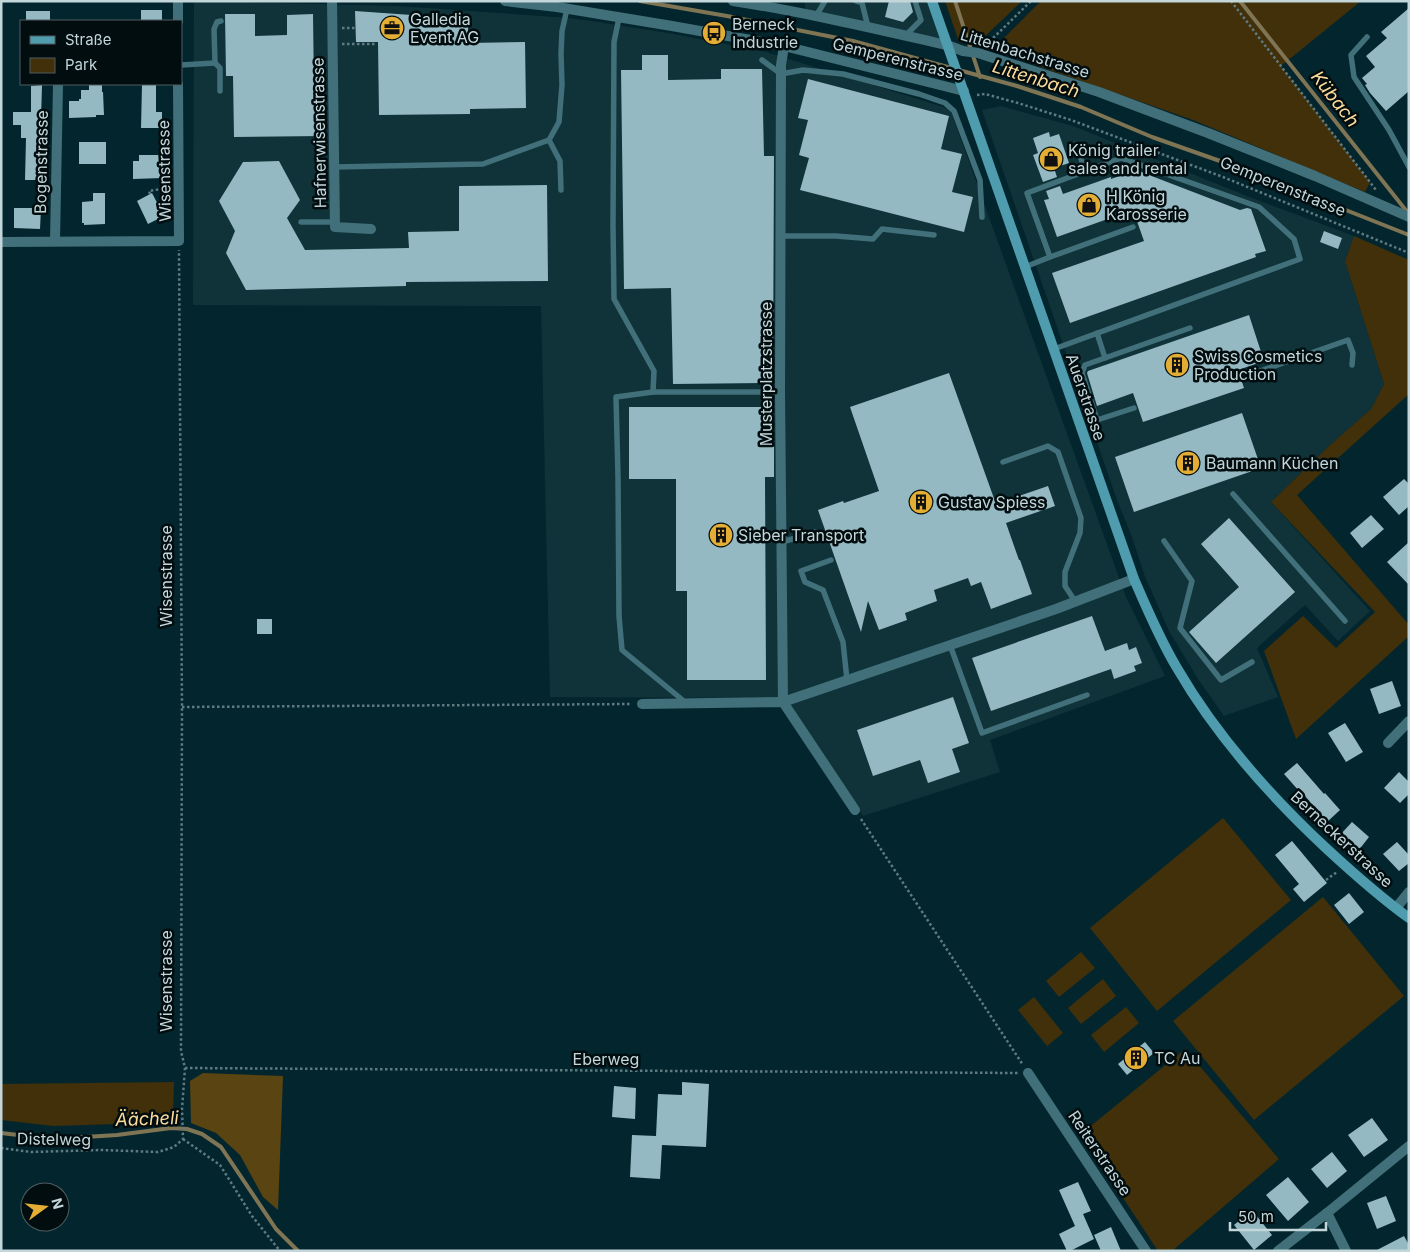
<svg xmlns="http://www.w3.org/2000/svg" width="1410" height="1252" font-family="Inter,sans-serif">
<rect width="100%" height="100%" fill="#03262e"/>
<g fill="#10333a">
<polygon points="194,1 398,6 569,18 598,22 668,33 766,52 950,109 1126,597 1165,676 990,740 1000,772 863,816 785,698 550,697 541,306 193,305"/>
<polygon points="804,1 932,1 947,45 807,14"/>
<polygon points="1001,106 1073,126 1252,198 1354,236 1345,261 1384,384 1371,409 1330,445 1271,502 1370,611 1338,641 1305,605 1257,648 1278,697 1224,716 1198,679 1169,631 1144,574 1132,537 1117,500 982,110"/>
</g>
<g fill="#413009">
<polygon points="945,1 1022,1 977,44 959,42"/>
<polygon points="1041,1 1361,1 1281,66 1370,182 1365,192 1193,120 992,50"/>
<polygon points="1354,236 1409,260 1409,394 1297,495 1409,625 1409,636 1296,739 1264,651 1303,616 1336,648 1375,612 1271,502 1330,445 1371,409 1384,384 1345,261"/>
<polygon points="1223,818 1291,900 1157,1011 1090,928"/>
<polygon points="1323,897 1404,996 1254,1120 1173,1021"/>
<polygon points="1081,952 1095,968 1059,997 1046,981"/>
<polygon points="1103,979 1116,996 1081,1024 1068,1008"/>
<polygon points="1034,997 1063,1033 1047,1046 1018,1010"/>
<polygon points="1126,1007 1139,1023 1104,1052 1091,1035"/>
<polygon points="1185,1049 1279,1159 1172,1251 1158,1251 1081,1134"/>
<polygon points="174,1082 173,1115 118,1124 53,1126 1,1120 1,1084"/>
</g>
<polygon fill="#5a4412" points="203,1073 283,1076 278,1210 263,1197 240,1155 216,1133 191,1123 190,1081"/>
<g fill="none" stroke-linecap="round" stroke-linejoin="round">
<g stroke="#7f7554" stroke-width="4">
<polyline points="640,1 727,16 853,41 1017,86 1081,107 1152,137 1237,167 1409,235"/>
<polyline points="955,1 980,77"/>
<polyline points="1240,1 1408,213"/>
<polyline points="1,1133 53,1139 117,1135 171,1128 187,1129 202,1134 221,1147 276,1229 298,1251"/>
</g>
</g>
<g fill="#94b9c2">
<polygon points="889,1 910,1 913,12 903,22 885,17"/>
<polygon points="1409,8 1409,91 1386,111 1370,93 1365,85 1367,84 1362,78 1375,67 1366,56 1387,38 1381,32"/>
<rect x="141" y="10" width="21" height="11"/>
<rect x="26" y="11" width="24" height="10"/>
<polygon points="355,11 468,19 468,43 525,42 526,108 470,109 470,114 379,115 378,42 356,42"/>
<polygon points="225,14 255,14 255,36 287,35 287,15 313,14 314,89 321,89 322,136 234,137 233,76 226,76"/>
<polygon points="642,55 668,55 668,80 721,79 721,69 762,69 764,156 774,156 773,373 763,373 763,383 673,384 671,288 624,289 621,70 642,70"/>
<polygon points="808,79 949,116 941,149 962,154 952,192 973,197 964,232 800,190 809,158 799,155 808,120 798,118"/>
<polygon points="89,84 102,84 102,92 103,92 104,115 96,115 96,117 69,118 69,101 79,101 79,99 81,99 81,90 89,90"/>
<polygon points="142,84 156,84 156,112 162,112 162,128 141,128"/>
<polygon points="42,85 40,155 41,155 41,180 25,180 26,138 21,138 21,125 13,125 13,112 31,112 31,86"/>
<polygon points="1049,132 1050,137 1059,134 1069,163 1054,168 1057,177 1043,182 1033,155 1038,153 1033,138"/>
<rect x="79" y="142" width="27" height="22"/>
<polygon points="139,155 162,155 163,178 133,179 133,161 139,161"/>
<polygon points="279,161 300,200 287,218 305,250 409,248 408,232 459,231 459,186 547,185 548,281 406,282 406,286 246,290 226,253 235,231 219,201 243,162"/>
<polygon points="1136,170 1240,210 1247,208 1251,209 1266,251 1255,254 1256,257 1070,323 1052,273 1144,241 1133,210 1057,237 1044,200 1049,199 1046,191 1060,186 1063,194 1111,177 1111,179"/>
<polygon points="93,193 105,193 105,224 84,225 84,223 82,223 82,202 93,201"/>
<polygon points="152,193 164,216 148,224 137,201"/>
<polygon points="14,208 41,208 40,229 14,228"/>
<polygon points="1324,231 1342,238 1338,249 1320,242"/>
<polygon points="1249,315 1264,361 1238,370 1244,388 1143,422 1133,393 1097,406 1087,373 1088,371"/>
<polygon points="949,373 996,504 1048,486 1055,506 1006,523 1019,560 1020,560 1032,594 991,609 981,582 971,586 968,578 934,590 937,601 905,613 907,620 879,630 868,601 861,632 818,510 843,501 844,503 879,491 850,407"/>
<polygon points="629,407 764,407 764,427 773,427 774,446 774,477 765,477 766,680 687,680 687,591 676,591 676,479 629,479"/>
<polygon points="1242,413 1261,468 1134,512 1115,457"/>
<polygon points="1404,479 1409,484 1409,506 1399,515 1383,497"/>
<polygon points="1371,515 1384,529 1362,548 1350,533"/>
<polygon points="1229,518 1295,592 1216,663 1189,632 1239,587 1201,544"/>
<polygon points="1409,542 1409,585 1387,562"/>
<polygon points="1092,616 1105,651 1127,643 1129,650 1136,647 1142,663 1134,666 1136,671 1114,679 1111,669 991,711 972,658"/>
<rect x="257" y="619" width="15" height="15"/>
<polygon points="1392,681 1401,706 1379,714 1370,689"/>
<polygon points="953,697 969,743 952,749 960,772 928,783 920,760 873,776 857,730"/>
<polygon points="1345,723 1363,752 1346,762 1328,733"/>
<polygon points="1297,763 1324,794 1325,793 1340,810 1327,822 1300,790 1299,791 1284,774"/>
<polygon points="1399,772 1409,782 1409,794 1400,803 1384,788"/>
<polygon points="1352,822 1369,837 1358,851 1340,835"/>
<polygon points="1292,841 1327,883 1304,902 1293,889 1299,884 1275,855"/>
<polygon points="1397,842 1409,855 1409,863 1399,871 1383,854"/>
<polygon points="1349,893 1364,912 1349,924 1334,905"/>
<polygon points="1145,1042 1154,1053 1127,1075 1118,1064"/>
<polygon points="682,1082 709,1084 706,1147 662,1145 660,1179 630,1177 632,1135 656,1136 658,1094 682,1095"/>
<polygon points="614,1086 636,1088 635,1119 612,1117"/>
<polygon points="1372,1118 1388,1140 1364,1157 1348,1135"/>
<polygon points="1332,1152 1347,1171 1327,1188 1311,1169"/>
<polygon points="1288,1177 1309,1202 1288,1221 1266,1195"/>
<polygon points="1078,1182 1091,1211 1083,1214 1094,1239 1070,1251 1067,1251 1059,1234 1075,1226 1059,1190"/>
<polygon points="1386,1196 1396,1221 1377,1229 1367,1203"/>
<polygon points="1252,1210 1272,1235 1254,1250 1234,1225"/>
<polygon points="1111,1227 1121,1251 1101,1251 1094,1235"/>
<polygon points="1404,1236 1409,1245 1409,1251 1375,1251"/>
</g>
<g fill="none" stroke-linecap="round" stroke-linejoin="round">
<g stroke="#5f7b81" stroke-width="2.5" stroke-dasharray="2.5 2.5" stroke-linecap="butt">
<polyline points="1231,1 1376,190"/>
<polyline points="342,28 356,28"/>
<polyline points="342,44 376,44"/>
<polyline points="986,45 1031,1"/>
<polyline points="977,95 985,94 1018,103 1071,120 1223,177 1409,253"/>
<polyline points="150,194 149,191 167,188"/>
<polyline points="182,707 631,704"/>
<polyline points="861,819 1023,1065"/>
<polyline points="1326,880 1337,872"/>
<polyline points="185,1068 1018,1073"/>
<polyline points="183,1139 220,1165 252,1216 280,1251"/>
<polyline points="1,1148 31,1152 102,1150 158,1152 174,1147 183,1139 182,1109 185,1068 181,1051 182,707 179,250"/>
</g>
<g stroke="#41707a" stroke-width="5.5">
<polyline points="856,1 862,3 868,27"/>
<polyline points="816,16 825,1"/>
<polyline points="619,18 614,42 613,225 614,299 654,371 653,392 780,392"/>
<polyline points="905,36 921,20 915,1"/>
<polyline points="1367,37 1351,55 1354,77 1389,130 1409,167"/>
<polyline points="762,60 781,74 803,70 843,74 919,94 945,103 954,111 980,180 982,217"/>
<polyline points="181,65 215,63"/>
<polyline points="220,91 220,68 215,63 214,29 217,22 221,21"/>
<polyline points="549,140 559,122 562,85 561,54 562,31 567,9"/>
<polyline points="1076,144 1085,171"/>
<polyline points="334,167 483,164 549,140 560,161 561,190"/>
<polyline points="301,222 335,222"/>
<polyline points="781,236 836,236 873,239 882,229 934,235"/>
<polyline points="1050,257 1133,227"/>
<polyline points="1025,267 1050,257 1027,193 1121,158 1259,207 1294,239 1300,259 1054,349"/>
<polyline points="1097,333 1105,358"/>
<polyline points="1246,376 1348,340 1353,353 1352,365"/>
<polyline points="653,392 616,397 618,477 619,616 622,650 685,702"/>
<polyline points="1134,408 1097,420 1082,373 1085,365 1190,328"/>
<polyline points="1003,462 1048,446 1058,452 1081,518 1080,533 1065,572 1065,586 1075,601"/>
<polyline points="1233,494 1345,621"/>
<polyline points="1164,541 1192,581 1180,628 1221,680 1252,662"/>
<polyline points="782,542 816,532"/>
<polyline points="831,560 801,571 805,582 823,590 843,642 847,680"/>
<polyline points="950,645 982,733 1087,695"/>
</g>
<g stroke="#41707a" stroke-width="10">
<polyline points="332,1 335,227 371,229"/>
<polyline points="505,1 557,7 672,26 784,46 964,91"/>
<path d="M733 1C805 12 876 29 947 45L963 51 978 53 1099 92 1208 133 1315 176 1409 217"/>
<polyline points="178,21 178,1"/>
<polyline points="784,46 781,65 780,392 783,702 1056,609 1134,579"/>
<polyline points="55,241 58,84"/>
<polyline points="1,242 179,241 178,84"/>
<polyline points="642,704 783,702 855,810"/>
<polyline points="1388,743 1409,721"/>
<polyline points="1396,908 1409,892"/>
<polyline points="1028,1073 1146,1251"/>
<polyline points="1327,1213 1346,1251"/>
<polyline points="1278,1251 1327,1213 1409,1146"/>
</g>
<path stroke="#4e9cae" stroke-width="10" d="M932 1 1134 579C1147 609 1160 640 1177 668 1217 737 1269 795 1327 849 1353 873 1380 897 1409 918"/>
</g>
<defs>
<g id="office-disc" transform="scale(1.25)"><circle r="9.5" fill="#e4ae35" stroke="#020d10"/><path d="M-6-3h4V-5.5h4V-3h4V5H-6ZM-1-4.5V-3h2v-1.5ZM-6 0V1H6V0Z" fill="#111"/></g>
<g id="bus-disc" transform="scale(1.25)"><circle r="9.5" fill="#e4ae35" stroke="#020d10"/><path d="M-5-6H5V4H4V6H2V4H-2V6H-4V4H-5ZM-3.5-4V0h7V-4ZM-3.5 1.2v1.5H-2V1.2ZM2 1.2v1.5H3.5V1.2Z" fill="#111"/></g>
<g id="shop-disc" transform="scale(1.25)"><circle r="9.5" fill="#e4ae35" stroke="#020d10"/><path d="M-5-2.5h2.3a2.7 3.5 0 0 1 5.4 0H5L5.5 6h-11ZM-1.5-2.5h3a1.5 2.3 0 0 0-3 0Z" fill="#111"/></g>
<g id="building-disc" transform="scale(1.25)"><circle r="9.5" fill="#e4ae35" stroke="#020d10"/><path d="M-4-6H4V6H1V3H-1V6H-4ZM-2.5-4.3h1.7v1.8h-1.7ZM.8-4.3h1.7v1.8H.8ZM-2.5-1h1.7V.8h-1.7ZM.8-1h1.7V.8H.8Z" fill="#111"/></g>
</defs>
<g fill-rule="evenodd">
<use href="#office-disc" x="392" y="28"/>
<use href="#bus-disc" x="714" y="33"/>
<use href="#shop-disc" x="1051" y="159"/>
<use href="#shop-disc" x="1089" y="205"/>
<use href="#building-disc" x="1177" y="365"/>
<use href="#building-disc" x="1188" y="463"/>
<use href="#building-disc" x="921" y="502"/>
<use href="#building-disc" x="721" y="535"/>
<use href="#building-disc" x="1136" y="1058"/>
</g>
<g text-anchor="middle" stroke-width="5" stroke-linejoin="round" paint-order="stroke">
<g font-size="16" fill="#c3d6da" stroke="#020d10" text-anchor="start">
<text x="410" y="25">Galledia<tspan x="410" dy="18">Event AG</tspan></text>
<text x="732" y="30">Berneck<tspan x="732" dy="18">Industrie</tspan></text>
<text x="1068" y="156">König trailer<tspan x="1068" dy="18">sales and rental</tspan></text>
<text x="1106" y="202">H König<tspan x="1106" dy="18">Karosserie</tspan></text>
<text x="1194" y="362">Swiss Cosmetics<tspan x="1194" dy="18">Production</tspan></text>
<text x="1206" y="469">Baumann Küchen</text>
<text x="938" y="508">Gustav Spiess</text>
<text x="738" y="541">Sieber Transport</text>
<text x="1154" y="1064">TC Au</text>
</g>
<g font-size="16" fill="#c3d6da" stroke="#020d10">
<text transform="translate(1025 53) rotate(17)" y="6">Littenbachstrasse</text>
<text transform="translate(898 59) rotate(14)" y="6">Gemperenstrasse</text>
<text transform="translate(319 133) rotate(-91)" y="6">Hafnerwisenstrasse</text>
<text transform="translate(41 162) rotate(-89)" y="6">Bogenstrasse</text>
<text transform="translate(164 171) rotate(-91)" y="6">Wisenstrasse</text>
<text transform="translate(1283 186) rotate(22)" y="6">Gemperenstrasse</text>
<text transform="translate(766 374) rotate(-90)" y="6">Musterplatzstrasse</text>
<text transform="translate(1086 397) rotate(71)" y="6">Auerstrasse</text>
<text transform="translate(166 576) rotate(-90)" y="6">Wisenstrasse</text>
<text transform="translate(1342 839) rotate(43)" y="6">Berneckerstrasse</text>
<text transform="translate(166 981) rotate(-90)" y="6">Wisenstrasse</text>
<text x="606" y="1065">Eberweg</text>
<text transform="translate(54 1139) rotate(1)" y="6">Distelweg</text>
<text transform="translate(1100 1153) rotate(56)" y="6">Reiterstrasse</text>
</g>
<g font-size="18" font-style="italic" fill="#fddc9b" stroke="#020d10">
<text transform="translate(1036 79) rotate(17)" y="6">Littenbach</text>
<text transform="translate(1335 99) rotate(52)" y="6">Kübach</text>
<text transform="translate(147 1119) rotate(-2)" y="6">Äächeli</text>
</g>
</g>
<rect width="1410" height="1252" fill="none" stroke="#c3d6da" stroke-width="5"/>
<rect x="20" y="20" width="162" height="65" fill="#020d10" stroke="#4f5d61"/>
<rect x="30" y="36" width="25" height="8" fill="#4e9cae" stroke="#4f5d61"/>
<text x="65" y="45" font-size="15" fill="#c3d6da">Straße</text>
<rect x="30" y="58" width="25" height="15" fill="#413009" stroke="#4f5d61"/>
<text x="65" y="70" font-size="15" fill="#c3d6da">Park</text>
<g transform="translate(45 1207) rotate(75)"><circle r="24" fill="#020d10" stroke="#4f5d61"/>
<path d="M0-4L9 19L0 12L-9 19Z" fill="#e4ae35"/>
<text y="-8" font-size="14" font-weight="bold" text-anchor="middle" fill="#c3d6da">N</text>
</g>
<path d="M1230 1222v8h96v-8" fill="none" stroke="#c3d6da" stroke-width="2.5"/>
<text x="1238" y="1222" font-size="15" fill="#c3d6da" stroke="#020d10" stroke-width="4" paint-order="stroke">50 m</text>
</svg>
